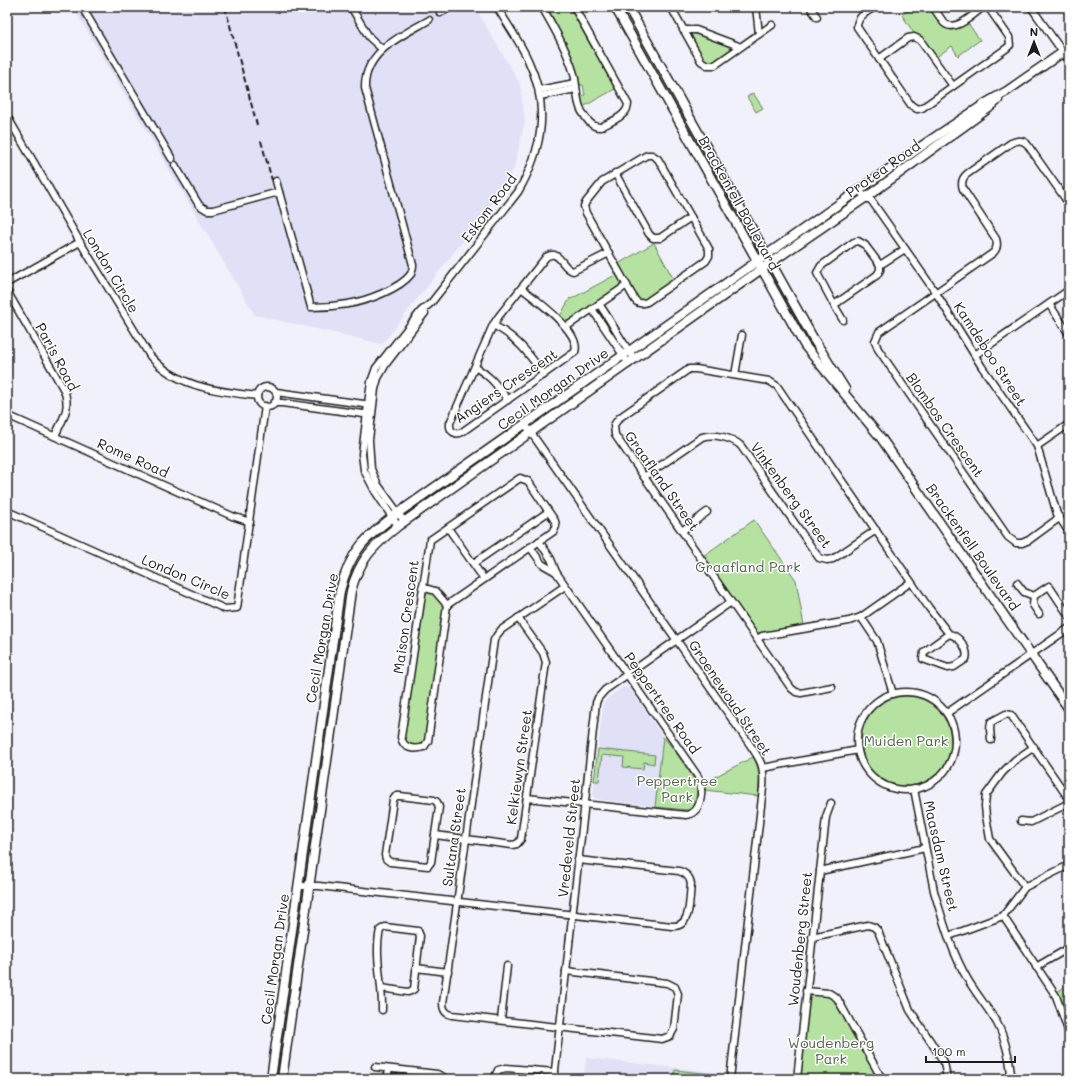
<svg xmlns="http://www.w3.org/2000/svg" width="1076" height="1086" font-family="Mali,sans-serif">
<rect width="100%" height="100%" fill="#f1f1fb"/>
<filter id="ink" filterUnits="userSpaceOnUse"><feTurbulence type="fractalNoise" baseFrequency=".025" numOctaves="2"/><feDisplacementMap in="SourceGraphic" scale="8" xChannelSelector="R" yChannelSelector="G"/><feConvolveMatrix kernelMatrix="1 2 1 2 8 2 1 2 1" color-interpolation-filters="sRGB"/></filter>
<g filter="url(#ink)">
<g fill="#e0e0f6">
<polygon points="73,7 475,7 520,84 525,121 514,168 495,200 382,344 255,315"/>
<polygon points="623,687 630,688 663,737 655,806 596,799 593,795 603,705 607,699"/>
<polygon points="586,1058 722,1073 721,1079 584,1079"/>
</g>
<g fill="#b5e2a1" stroke="#687f5e">
<path d="M547 7H569L615 89 583 107 580 96 585 95 583 85H580C573 57 561 32 547 7Z"/>
<path d="M913 7H930L947 28C955 31 960 26 967 22L980 40 958 56 952 46 935 58 921 38 915 35 902 15Z"/>
<polygon points="694,32 730,45 731,50 711,63 704,61 690,37 692,33"/>
<polygon points="753,93 763,108 756,112 747,97"/>
<polygon points="654,243 674,280 644,301 641,301 637,298 618,264"/>
<polygon points="617,274 621,282 618,287 571,320 565,321 560,316 570,298 571,299"/>
<polygon points="754,520 796,580 804,626 762,633 756,632 703,556"/>
<path d="M428 592C435 594 442 600 443 608L425 741 422 745C414 747 406 746 404 737L424 597Z"/>
<circle cx="906" cy="741" r="45"/>
<path d="M663 737C668 741 695 778 696 784 698 792 696 807 688 810L655 807Z"/>
<polygon points="598,749 655,755 654,764 644,762 643,769 623,767 624,757 602,755 599,781 594,781"/>
<path d="M753 757C761 770 759 782 758 796L704 790 703 783Z"/>
<polygon points="1069,984 1069,1023 1061,999 1057,992"/>
<polygon points="814,995 829,996 835,1000 880,1079 800,1079 808,999"/>
<polygon points="675,1070 720,1075 720,1079 674,1079"/>
</g>
<g fill="none" stroke-linecap="round" stroke-linejoin="round">
<polyline stroke="#d1d1da" stroke-width="6" stroke-dasharray="6 3" stroke-linecap="butt" points="429,20 440,13"/>
<g stroke="#1c1c1c" stroke-width="9">
<g id="street">
<polyline points="82,7 172,159"/>
<polyline points="351,7 369,37 382,49"/>
<path d="M542 7C554 28 567 50 574 74 577 85 576 99 581 110 586 118 591 128 601 127 610 122 628 116 628 104L574 7"/>
<polyline points="671,7 701,61 707,65 715,65 772,25"/>
<polyline points="756,7 759,34"/>
<polyline points="810,7 817,17"/>
<path d="M875 7C867 12 857 16 857 27L911 105 917 109 922 108 1007 48 1010 45 1009 37 988 7"/>
<path d="M933 7 944 23C955 33 974 14 983 7"/>
<polyline points="1031,7 1069,61"/>
<polyline points="440,13 451,7"/>
<polyline points="683,30 696,30 736,45 740,47"/>
<polyline points="879,59 908,38 914,37 920,40 953,86"/>
<polyline points="539,90 575,83"/>
<polyline points="540,96 576,89"/>
<path d="M7 116 80 242 150 356C178 388 218 391 257 396"/>
<path d="M647 155H652L658 159 709 249V256L706 261 647 302C642 304 638 304 635 300L586 213 584 206 586 202 602 182Z"/>
<polyline points="175,165 199,205 207,210 213,210 279,192"/>
<polyline points="615,173 649,234 653,238 660,238 691,217"/>
<path d="M276 181 311 307C323 307 336 306 348 304 366 301 400 289 411 274 412 271 413 268 413 265L365 88C364 51 402 36 429 20"/>
<polyline points="860,190 865,198 871,200 936,293 982,367 1037,446 1057,514 1069,532"/>
<polyline points="880,265 865,245 858,241 854,242 821,266 817,273 834,305 877,275 880,270 880,265 905,249"/>
<polyline points="7,283 80,242"/>
<path d="M521 288C535 299 582 332 575 352L462 432C455 436 449 431 450 423L493 325 499 316 546 257C560 248 562 269 573 271L609 253"/>
<path d="M7 291 64 390C71 409 63 418 55 436"/>
<path d="M599 304C612 322 621 342 635 359"/>
<polyline points="1049,304 1069,334"/>
<polyline points="834,305 843,320"/>
<polyline points="592,309 629,364"/>
<path d="M493 325C517 337 529 354 544 375"/>
<polyline points="566,327 627,285"/>
<polyline points="975,355 1069,290"/>
<path d="M475 367C491 376 497 386 508 400"/>
<polyline points="735,375 742,335"/>
<circle cx="267" cy="397" r="10"/>
<polyline points="276,392 371,405"/>
<polyline points="274,403 282,403 371,415"/>
<polyline points="7,415 232,516 250,522"/>
<path d="M525 424 746 739C759 758 765 763 763 788L730 1079"/>
<polyline points="1037,446 1069,424"/>
<path d="M644 477 702 437C714 433 733 438 741 446L819 558 827 560 833 559 876 530"/>
<path d="M520 478 528 481 555 521 556 526 554 531 447 605 428 741 424 747C414 750 403 749 401 737L430 540Z"/>
<polyline points="7,511 225,609 237,608 265,406"/>
<path d="M1059 518 1029 540 1022 543H1016L1008 537 878 349 875 341 879 332 993 253C997 249 998 245 996 239L963 189C961 183 962 178 967 174L1011 143C1017 140 1022 139 1027 144L1069 204"/>
<polyline points="404,521 378,485 371,469 369,440 375,389 378,378 386,364 425,313"/>
<path d="M398 526 375 491 364 470 362 454 368 404 371 382 376 368 421 311 431 303 518 192C543 149 550 106 528 60 520 42 507 24 497 7"/>
<polyline points="448,528 484,579"/>
<polyline points="682,531 707,512"/>
<polyline points="530,547 542,564 556,572"/>
<polyline points="474,563 548,512"/>
<polyline points="1017,583 1024,592 1034,596"/>
<path d="M565 586 501 630 497 635 494 640 443 1003C443 1010 446 1014 452 1015L662 1039 670 1036 674 1029 678 994 675 987 667 983 566 971"/>
<polyline points="422,587 435,591 447,605"/>
<polyline points="1039,614 1033,605 1034,596 1049,586 1069,616"/>
<polyline points="861,617 877,641 893,694"/>
<polyline points="757,639 762,636 849,621 861,617 911,582"/>
<path d="M832 687 801 693 796 692 791 688 615 435 614 425 619 418 689 369H696L769 381 777 386 929 608 949 634 924 652 923 659 948 668 954 667 966 659C969 649 959 636 949 634"/>
<circle cx="906" cy="741" r="49"/>
<polyline points="947,713 1069,628"/>
<polyline points="991,740 990,729 991,722 1006,714 1011,715 1069,799"/>
<polyline points="763,768 858,750"/>
<path d="M914 789 934 891C943 921 952 953 968 980 977 995 988 1008 997 1023 1005 1038 1011 1062 1011 1079"/>
<polygon points="396,796 400,796 434,800 437,802 439,807 431,862 428,866 390,862 386,859 385,855 393,800"/>
<path d="M527 798 686 815C703 813 704 787 697 775L556 572 551 559 539 541"/>
<polyline points="1021,821 1031,822 1069,803"/>
<polyline points="435,835 512,845 517,844 521,839 546,662 543,653 518,618"/>
<polyline points="820,871 925,848"/>
<path d="M298 886H319L672 926C692 928 689 898 691 884 690 877 686 873 679 871L578 860"/>
<polyline points="1025,887 990,839 986,816 985,806 986,795 1002,773 1015,760 1034,747"/>
<polyline points="1003,916 1056,996 1069,1033"/>
<polyline points="949,936 1003,916 1025,887 1069,865"/>
<polyline points="812,937 868,925 874,927 878,931 910,1010 944,1062 947,1079"/>
<polyline points="1036,967 1069,948"/>
<polyline points="416,968 448,972"/>
<path d="M381 988 408 992 411 991 414 989 420 936 418 931 385 927 380 930C374 956 383 984 382 1010"/>
<polyline points="806,991 829,993 837,998 882,1079"/>
<polyline points="501,1020 507,966"/>
<polyline points="375,1067 437,1074 443,1077 444,1079"/>
<polyline points="387,1079 389,1069"/>
<polyline points="494,1079 498,1070 506,1068 555,1072"/>
<polyline points="554,1079 596,703 598,698 605,690 731,602"/>
<polyline points="797,1079 826,817 831,803"/>
</g>
</g>
<g stroke="#1c1c1c" stroke-width="11">
<g id="secondary">
<polyline points="615,7 805,346 881,438 1069,709"/>
<polyline points="628,7 813,338 845,389"/>
<path d="M271 1079 340 591C350 550 366 537 398 513L929 141 986 103 1007 91 1069 48"/>
<path d="M282 1079 351 591C359 560 374 545 398 526L770 263 865 198 989 108 998 100"/>
</g>
</g>
<use href="#street" stroke="#fff" stroke-width="6"/>
<use href="#secondary" stroke="#fff" stroke-width="8"/>
<g stroke="#1c1c1c" stroke-width="2" stroke-dasharray="6 3" stroke-linecap="butt">
<polyline points="225,7 257,125"/>
<polyline points="261,141 272,180"/>
</g>
</g>
</g>
<g text-anchor="middle" stroke-width="3" stroke-linejoin="round" paint-order="stroke">
<g font-size="14" fill="#1c1c1c" stroke="#fff">
<text transform="translate(883 169) rotate(-35)" y="5">Protea Road</text>
<text transform="translate(739 203) rotate(61)" y="5">Brackenfell Boulevard</text>
<text transform="translate(489 208) rotate(-53)" y="5">Eskom Road</text>
<text transform="translate(111 271) rotate(59)" y="5">London Circle</text>
<text transform="translate(990 354) rotate(57)" y="5">Kamdeboo Street</text>
<text transform="translate(57 357) rotate(62)" y="5">Paris Road</text>
<text transform="translate(506 386) rotate(-34)" y="5">Angiers Crescent</text>
<text transform="translate(553 389) rotate(-35)" y="5">Cecil Morgan Drive</text>
<text transform="translate(945 425) rotate(55)" y="5">Blombos Crescent</text>
<text transform="translate(133 458) rotate(24)" y="5">Rome Road</text>
<text transform="translate(662 481) rotate(55)" y="5">Graafland Street</text>
<text transform="translate(791 495) rotate(54)" y="5">Vinkenberg Street</text>
<text transform="translate(973 547) rotate(55)" y="5">Brackenfell Boulevard</text>
<text transform="translate(186 577) rotate(23)" y="5">London Circle</text>
<text transform="translate(406 617) rotate(-82)" y="5">Maison Crescent</text>
<text transform="translate(322 638) rotate(-80)" y="5">Cecil Morgan Drive</text>
<text transform="translate(730 698) rotate(56)" y="5">Groenewoud Street</text>
<text transform="translate(662 703) rotate(55)" y="5">Peppertree Road</text>
<text transform="translate(519 767) rotate(-82)" y="5">Kelkiewyn Street</text>
<text transform="translate(454 837) rotate(-82)" y="5">Sultana Street</text>
<text transform="translate(569 838) rotate(-84)" y="5">Vredeveld Street</text>
<text transform="translate(941 856) rotate(77)" y="5">Maasdam Street</text>
<text transform="translate(800 939) rotate(-84)" y="5">Woudenberg Street</text>
<text transform="translate(275 959) rotate(-82)" y="5">Cecil Morgan Drive</text>
</g>
<g font-size="14" fill="#52614b" stroke="#fff">
<text x="748" y="572">Graafland Park</text>
<text x="906" y="746">Muiden Park</text>
<text x="677" y="786">Peppertree<tspan x="677" dy="16">Park</tspan></text>
<text x="831" y="1048">Woudenberg<tspan x="831" dy="16">Park</tspan></text>
</g>
</g>
<rect width="1076" height="1086" fill="none" stroke="#fff" stroke-width="24"/>
<rect x="12" y="12" width="1052" height="1062" fill="none" stroke="#1c1c1c" stroke-width="1.5" filter="url(#ink)"/>
<g transform="translate(1034 42)" stroke="#ffffff" stroke-width="3" paint-order="stroke">
<path d="M0-3L7 15L0 10L-7 15Z" fill="#1c1c1c"/>
<text y="-6" font-size="11" font-weight="bold" text-anchor="middle" fill="#1c1c1c">N</text>
</g>
<path d="M926 1056v6h89v-6" fill="none" stroke="#1c1c1c" stroke-width="2"/>
<text x="932" y="1056" font-size="12" fill="#1c1c1c" stroke="#ffffff" stroke-width="3" paint-order="stroke">100 m</text>
</svg>
